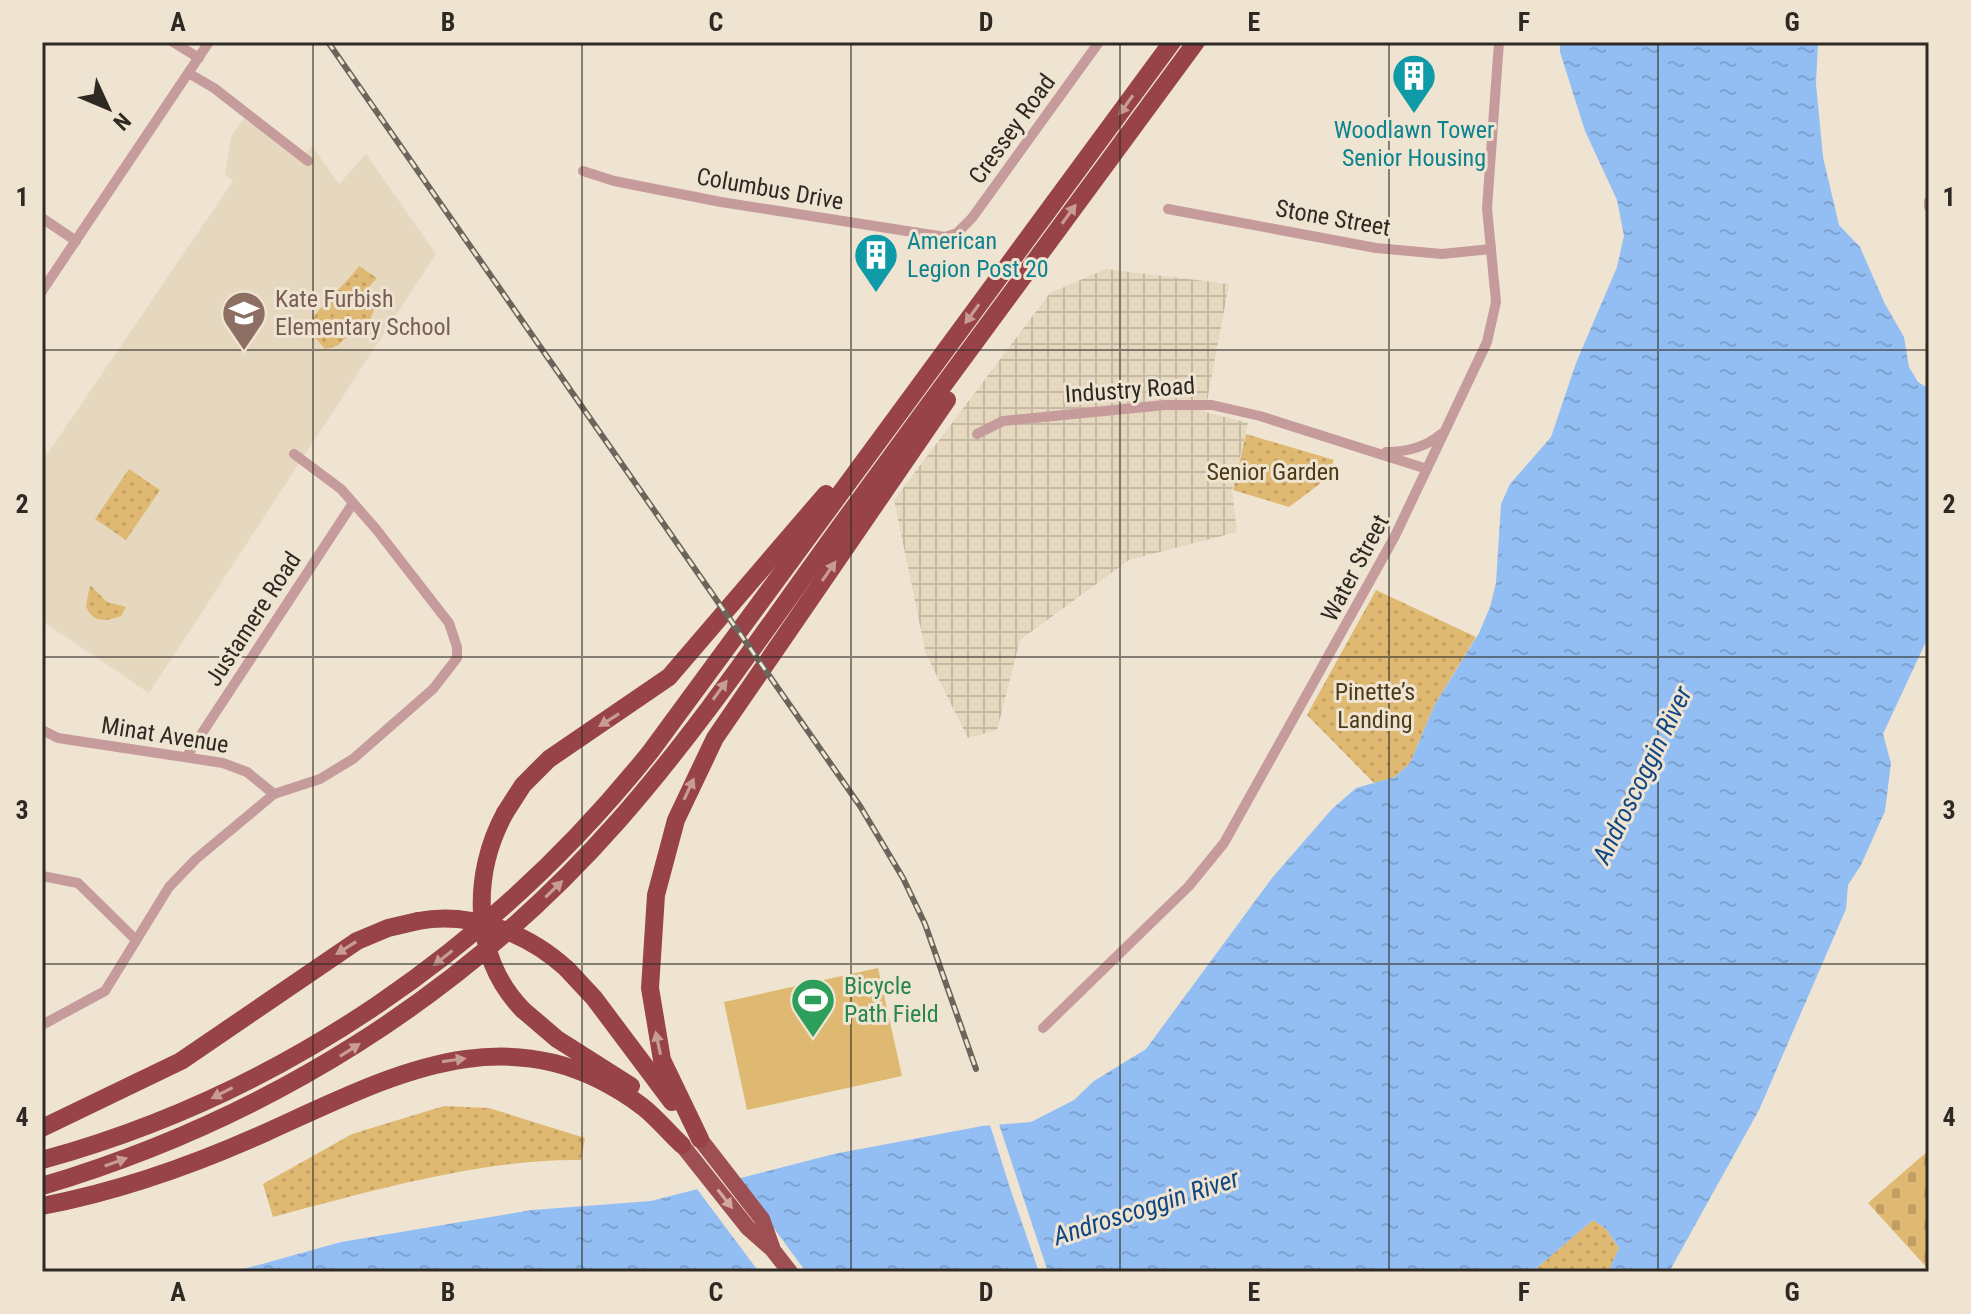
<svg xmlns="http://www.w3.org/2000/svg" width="1971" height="1314" font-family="'Roboto Condensed',sans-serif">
<defs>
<pattern id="industrial-grid" width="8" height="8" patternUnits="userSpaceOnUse" patternTransform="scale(2)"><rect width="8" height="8" fill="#e6d7bf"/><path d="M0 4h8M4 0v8" fill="none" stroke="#c6b9a4"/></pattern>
<pattern id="green-dots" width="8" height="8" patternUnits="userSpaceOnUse" patternTransform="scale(2)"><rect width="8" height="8" fill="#dfb871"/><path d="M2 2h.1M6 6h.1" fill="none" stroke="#c09e62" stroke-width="1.8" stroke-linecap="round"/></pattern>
<pattern id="cemetery-stones" width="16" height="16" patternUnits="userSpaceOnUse" patternTransform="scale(2)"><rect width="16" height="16" fill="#dfb871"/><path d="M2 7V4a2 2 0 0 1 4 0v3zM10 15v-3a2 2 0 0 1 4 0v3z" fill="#c09e62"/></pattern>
<pattern id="water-ripples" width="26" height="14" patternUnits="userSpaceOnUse" patternTransform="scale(2)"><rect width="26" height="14" fill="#93bef4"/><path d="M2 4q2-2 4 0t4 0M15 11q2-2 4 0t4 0" fill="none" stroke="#7fa3d1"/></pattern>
</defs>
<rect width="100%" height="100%" fill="#efe4d2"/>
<polygon fill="#e6d7bf" points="244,118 301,158 312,146 339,184 366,154 436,254 149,693 42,621 42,449 48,453 233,181 225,175 231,137"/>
<polygon fill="url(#industrial-grid)" points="1106,269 1229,284 1205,412 1248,423 1232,490 1237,532 1129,560 1020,640 997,730 968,738 926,654 894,500 1050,293"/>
<g fill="url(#green-dots)">
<path d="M359 266 377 278 368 288 376 304 365 334H350L337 346 325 349 307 328C314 310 344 287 359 266Z"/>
<polygon points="1246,434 1334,460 1325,480 1289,507 1233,490"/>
<polygon points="129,469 160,490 126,540 95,519"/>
<path d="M90 585 107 602 126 607 121 616C106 622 92 623 86 606Z"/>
<polygon points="1376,590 1476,637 1435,704 1410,763 1395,777 1374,783 1307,715"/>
<path d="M444 1106 489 1108 585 1138 581 1160C486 1158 367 1192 273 1217L263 1184 352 1134Z"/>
<polygon points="1593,1220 1606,1229 1619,1248 1608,1272 1532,1272"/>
</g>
<polygon fill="url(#cemetery-stones)" points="1929,1150 1929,1270 1868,1203"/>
<polygon fill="#dfb871" points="878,968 902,1076 747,1110 724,1002"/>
<polygon fill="url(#water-ripples)" points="1560,42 1818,42 1816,84 1823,157 1839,225 1860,247 1885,304 1904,337 1909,367 1918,382 1929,389 1926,507 1929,635 1883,734 1891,763 1885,811 1861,865 1848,885 1846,909 1759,1110 1669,1272 1608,1272 1619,1248 1606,1229 1593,1220 1532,1272 233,1272 341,1242 532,1210 651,1201 834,1154 982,1126 1031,1122 1074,1100 1094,1081 1146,1049 1272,878 1332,809 1356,788 1395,777 1410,763 1435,704 1479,633 1490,607 1496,583 1501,504 1510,484 1551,437 1576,363 1617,267 1624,236 1617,200 1585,131 1560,52"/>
<g fill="#efe4d2">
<polygon points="998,1121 1021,1191 1048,1272 1039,1272 1012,1194 989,1122"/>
<polygon points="735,1175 806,1272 759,1272 694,1185"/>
</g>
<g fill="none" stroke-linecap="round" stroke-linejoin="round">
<g stroke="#c69b9b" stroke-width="10">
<polyline points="173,42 199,58"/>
<polyline points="190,74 214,88 308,161"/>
<polyline points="583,171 614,181 721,202 945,237 957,233 972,218 1099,42"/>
<polyline points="1929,201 1929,207"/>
<polyline points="1168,209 1376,248 1442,254 1491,249"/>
<polyline points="42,218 76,241"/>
<polyline points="42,291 209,42"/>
<polyline points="977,434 1003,421 1165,405 1212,405 1260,416 1427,469"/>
<path d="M1386 452C1407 452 1426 447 1441 434"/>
<polyline points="42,730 58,738 223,763 247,772 274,794"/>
<polyline points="187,756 353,503"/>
<polyline points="42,876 78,883 136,940"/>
<polyline points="42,1025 105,991 169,887 196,859 274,794 320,779 353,759 433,689 457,658 457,647 449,623 376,529 341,489 294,454"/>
<polyline points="1043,1028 1189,886 1224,843 1395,536 1487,342 1496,302 1487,208 1499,42"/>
</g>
<g stroke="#9e4f53" stroke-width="16">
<polyline points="700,1139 762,1219 772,1247"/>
<polyline points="682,1145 748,1228 772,1249 790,1272"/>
</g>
<g stroke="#974348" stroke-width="18">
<polyline points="505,813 523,785 549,759 669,677 826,494"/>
<polyline points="567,969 594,998 672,1102"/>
<polyline points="523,1010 557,1039 631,1086"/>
<polyline points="42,1128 181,1061 357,941 388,928 418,921"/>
<polyline points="700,1139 662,1060 650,988 656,895 676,820 715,738 947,400"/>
<path d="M42 1160C284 1094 495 946 651 751L1172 42"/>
<path d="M42 1186C267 1119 464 996 619 820 705 722 778 611 855 506 968 351 1082 197 1196 42"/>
<path d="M42 1206C121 1191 194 1165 267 1132 395 1074 512 1009 643 1107 657 1118 669 1133 682 1145"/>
</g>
<g stroke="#6b655b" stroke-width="6">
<polyline id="rail" points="328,42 860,806 903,878 925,924 976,1069"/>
</g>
<use href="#rail" stroke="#efe4d2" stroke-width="3" stroke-dasharray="9" stroke-linecap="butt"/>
<g stroke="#974348" stroke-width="18">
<path d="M505 813C471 875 472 958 523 1010"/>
<path d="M418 921C471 911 528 933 567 969"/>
</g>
</g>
<defs><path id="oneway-solid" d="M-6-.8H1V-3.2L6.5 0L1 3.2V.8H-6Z" transform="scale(2)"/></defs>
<g fill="#c79c94">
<use href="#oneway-solid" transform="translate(1126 105) rotate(126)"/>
<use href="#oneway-solid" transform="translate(1069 214) rotate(-54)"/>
<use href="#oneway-solid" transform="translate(972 314) rotate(126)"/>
<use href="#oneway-solid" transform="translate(829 571) rotate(-55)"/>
<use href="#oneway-solid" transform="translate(720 690) rotate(-54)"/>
<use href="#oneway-solid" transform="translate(609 720) rotate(148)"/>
<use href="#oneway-solid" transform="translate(689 789) rotate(-65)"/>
<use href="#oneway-solid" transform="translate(554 889) rotate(-44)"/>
<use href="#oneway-solid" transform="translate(346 948) rotate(148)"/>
<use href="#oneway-solid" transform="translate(443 958) rotate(142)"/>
<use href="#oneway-solid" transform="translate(658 1043) rotate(-102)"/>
<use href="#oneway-solid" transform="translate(350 1050) rotate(-32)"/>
<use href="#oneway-solid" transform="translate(454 1060) rotate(-8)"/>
<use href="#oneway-solid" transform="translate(222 1093) rotate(153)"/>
<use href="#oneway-solid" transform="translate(116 1162) rotate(-20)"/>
</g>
<use fill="#cfa89f" href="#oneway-solid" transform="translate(725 1199) rotate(52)"/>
<path fill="none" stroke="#2e2a23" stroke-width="2" stroke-opacity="0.55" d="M313 42V1272M582 42V1272M851 42V1272M1120 42V1272M1389 42V1272M1658 42V1272M42 350H1929M42 657H1929M42 964H1929"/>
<defs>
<g id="building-pin" transform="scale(2.3)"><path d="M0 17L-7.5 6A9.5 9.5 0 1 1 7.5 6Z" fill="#0f9aa8" stroke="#efe4d2"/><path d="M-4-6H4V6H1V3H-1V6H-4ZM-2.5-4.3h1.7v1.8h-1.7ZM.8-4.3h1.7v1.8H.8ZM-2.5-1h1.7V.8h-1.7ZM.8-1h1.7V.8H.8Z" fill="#fff"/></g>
<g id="school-pin" transform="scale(2.3)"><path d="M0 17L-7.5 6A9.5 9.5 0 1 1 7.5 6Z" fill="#8d6e63" stroke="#efe4d2"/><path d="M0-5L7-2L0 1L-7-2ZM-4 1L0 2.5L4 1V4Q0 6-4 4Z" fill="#fff"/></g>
<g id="stadium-pin" transform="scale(2.3)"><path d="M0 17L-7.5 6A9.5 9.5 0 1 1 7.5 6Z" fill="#2e9e5b" stroke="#efe4d2"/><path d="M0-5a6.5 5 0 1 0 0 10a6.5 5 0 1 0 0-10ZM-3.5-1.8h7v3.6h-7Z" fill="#fff"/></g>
</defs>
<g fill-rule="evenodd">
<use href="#building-pin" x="1414" y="76"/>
<use href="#building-pin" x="876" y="255"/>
<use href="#school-pin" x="244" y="313"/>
<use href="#stadium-pin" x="813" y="1000"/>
</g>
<g text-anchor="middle" stroke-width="6" stroke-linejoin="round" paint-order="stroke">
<g font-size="24" fill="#2e2a23" stroke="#efe4d2">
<text transform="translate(1012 129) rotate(-54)" y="8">Cressey Road</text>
<text transform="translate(770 189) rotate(10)" y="8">Columbus Drive</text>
<text transform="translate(1333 218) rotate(10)" y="8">Stone Street</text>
<text transform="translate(1130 390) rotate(-4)" y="8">Industry Road</text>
<text transform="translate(1355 568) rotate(-62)" y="8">Water Street</text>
<text transform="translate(253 619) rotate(-57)" y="8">Justamere Road</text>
<text transform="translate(165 735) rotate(9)" y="8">Minat Avenue</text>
</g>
<g font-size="24" fill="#0d838f" stroke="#efe4d2">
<text x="1414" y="138">Woodlawn Tower<tspan x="1414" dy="28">Senior Housing</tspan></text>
<text x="907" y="249" text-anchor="start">American<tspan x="907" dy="28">Legion Post 20</tspan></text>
</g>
<g font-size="24" fill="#785e54" stroke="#efe4d2" text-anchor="start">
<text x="275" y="307">Kate Furbish<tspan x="275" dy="28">Elementary School</tspan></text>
</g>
<g font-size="24" fill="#4e3c18" stroke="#efe4d2">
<text x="1273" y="480">Senior Garden</text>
<text x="1375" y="700">Pinette’s<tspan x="1375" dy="28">Landing</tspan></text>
</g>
<g font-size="24" fill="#27864d" stroke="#efe4d2" text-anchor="start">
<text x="844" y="994">Bicycle<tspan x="844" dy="28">Path Field</tspan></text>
</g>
<g font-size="26" font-style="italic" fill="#114783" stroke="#efe4d2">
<text transform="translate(1642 775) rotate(-64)" y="9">Androscoggin River</text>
<text transform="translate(1146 1207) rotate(-18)" y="9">Androscoggin River</text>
</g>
</g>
<rect width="1971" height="1314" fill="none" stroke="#efe4d2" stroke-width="88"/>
<g transform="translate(108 108) rotate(134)" stroke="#efe4d2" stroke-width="6" paint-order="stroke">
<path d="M0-6L14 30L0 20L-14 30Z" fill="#2e2a23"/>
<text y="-12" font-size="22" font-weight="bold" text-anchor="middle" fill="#2e2a23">N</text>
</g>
<rect x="44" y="44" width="1883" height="1226" fill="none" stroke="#2e2a23" stroke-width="3"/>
<g font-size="26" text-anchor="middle" font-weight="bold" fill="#2e2a23">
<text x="178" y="31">A</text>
<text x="448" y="31">B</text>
<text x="716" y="31">C</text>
<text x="986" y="31">D</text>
<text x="1254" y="31">E</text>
<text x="1524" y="31">F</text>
<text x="1792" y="31">G</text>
<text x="22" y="206">1</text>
<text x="1949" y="206">1</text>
<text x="22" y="513">2</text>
<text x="1949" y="513">2</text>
<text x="22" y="819">3</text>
<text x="1949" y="819">3</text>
<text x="22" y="1126">4</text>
<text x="1949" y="1126">4</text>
<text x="178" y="1301">A</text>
<text x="448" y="1301">B</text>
<text x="716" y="1301">C</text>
<text x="986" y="1301">D</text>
<text x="1254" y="1301">E</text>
<text x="1524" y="1301">F</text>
<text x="1792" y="1301">G</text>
</g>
</svg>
